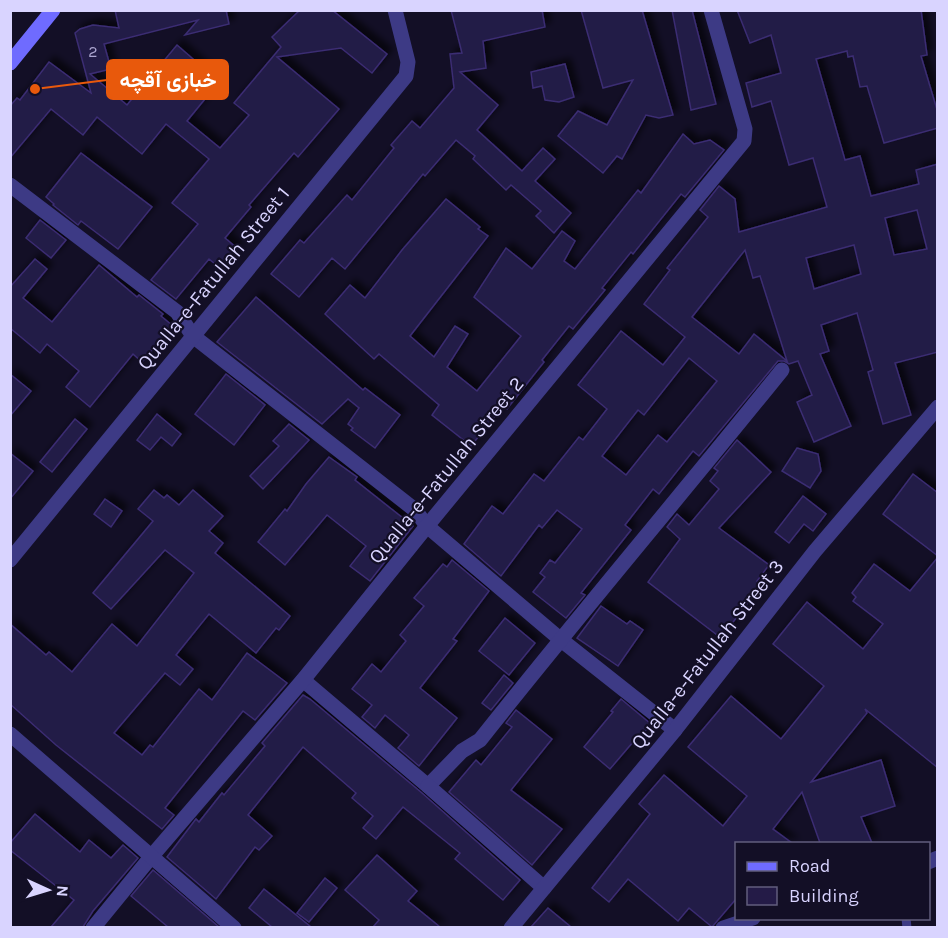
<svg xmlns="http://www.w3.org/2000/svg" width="948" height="938" font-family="Karla,Vazirmatn,sans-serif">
<defs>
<filter id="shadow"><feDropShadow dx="5.5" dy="-5.5" stdDeviation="3" flood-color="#0009"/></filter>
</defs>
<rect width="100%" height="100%" fill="#130f26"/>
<g fill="#241b47" stroke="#3b2d73" stroke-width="1.5" fill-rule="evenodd" filter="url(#shadow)">
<polygon points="115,10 226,10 229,24 185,35 198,20 104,44 111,69 90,74 127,105 177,45 208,72 203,78 214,88 187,121 220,148 249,115 234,103 281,47 272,37 300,10 332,10 387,54 372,73 341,48 277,57 339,109 298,157 294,153 249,205 251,207 225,238 237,248 220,268 209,259 176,299 151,280 198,224 172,203 209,159 166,124 142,154 97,117 83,135 51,109 10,158 10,106 17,98 20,100 49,62 91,93 75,33 80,29 93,25 119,28"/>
<polygon points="451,10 542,10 545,27 483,41 486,68 460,72 498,105 477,130 522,171 543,148 555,159 535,181 571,213 554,233 536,216 541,211 511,185 506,190 473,159 475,156 456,140 425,176 423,174 345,269 332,258 299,297 271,274 300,240 304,243 347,195 352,200 394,148 391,145 412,121 420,128 454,88 450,54 462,53"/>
<polygon points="581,10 642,10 673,115 659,118 646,115 622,159 617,156 603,173 558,136 578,111 607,125 633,80 603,88"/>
<polygon points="672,10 692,10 716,104 691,110"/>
<path d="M737 10H921L927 55 921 56 938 113V128L884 143 867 86 860 87 853 56 848 57 847 51 816 59 845 160 860 156 871 196 919 184 916 170 938 164V352L895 363 911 415 883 424 868 372 873 370 857 313 821 325 829 351 820 354 851 426 814 442 797 402 812 395 798 361 789 364 784 361H778L699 456 693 451 659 494 653 489 625 525 631 530 581 593 585 595 566 618 533 592 545 577 540 573 550 560 555 563 582 529 557 510 542 528 539 525 501 576 464 544 492 506 503 514 534 474 544 481 579 437 583 440 607 409 578 385 621 331 663 365 685 337 644 304 670 270 667 268 708 217 700 210 719 186 735 199 739 232 827 207 813 158 789 165 771 101 752 107 746 83 781 73 771 35 750 43ZM917 210 927 249 894 255 885 218ZM854 245 861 274 814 289 806 258ZM745 250 753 278 760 276 787 361 754 334 739 354 692 317ZM689 358 717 381 667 442 658 435 626 475 602 456 638 410 644 415Z"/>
<polygon points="565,64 574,97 559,102 545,100 542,86 533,88 531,72"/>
<polygon points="683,134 694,144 710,140 724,150 685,197 681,194 633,254 631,252 602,288 605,290 573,329 569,326 542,360 544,362 507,409 503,406 471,446 432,415 439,405 379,354 374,359 325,314 350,285 365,298 402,250 446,199 480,227 478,229 488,236 410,336 434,357 455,326 468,334 447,367 477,391 521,336 474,297 506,248 532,269 562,231 575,241 564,261 575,269 638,190 641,193"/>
<polygon points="81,153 152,207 118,249 81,221 78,225 53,205 54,204 46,197"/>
<polygon points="40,220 66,240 51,258 26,238"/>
<polygon points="35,259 47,269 23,298 52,322 99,265 137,297 139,295 163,314 161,316 173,326 142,362 133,354 90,407 66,387 79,371 47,344 40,353 10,328 10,287"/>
<polygon points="256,297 363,390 365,388 400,415 375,448 351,430 353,428 348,424 359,408 348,399 322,424 217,342"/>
<polygon points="10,374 31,391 10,416"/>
<polygon points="226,374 265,405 234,445 195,414"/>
<polygon points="157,414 181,434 172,446 161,437 150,450 137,440"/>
<polygon points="75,419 87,429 52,472 40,462"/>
<polygon points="289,424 309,440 263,489 250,476 279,446 273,441"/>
<polygon points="737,440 771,472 719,528 769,565 757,581 762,584 721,638 648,582 680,539 667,527 677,514 689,525 719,489 710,481 718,471 714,468"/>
<polygon points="797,448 818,454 821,471 810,488 782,471"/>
<polygon points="10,453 33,471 10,499"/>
<polygon points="329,457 357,477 355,480 413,526 370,581 350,566 366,546 327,515 285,565 258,542 285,509 287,511 306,484"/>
<polygon points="913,474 938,493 938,556 883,514"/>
<polygon points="154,490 164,498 167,495 179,505 193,490 223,516 209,531 223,543 215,553 290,616 279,630 276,628 256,653 209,614 176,655 193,669 180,685 165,673 114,733 142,755 150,745 153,747 199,689 212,700 247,653 287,683 255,720 243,711 165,808 174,815 162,829 56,745 10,704 10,624 46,655 49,652 72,672 112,624 137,646 194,573 165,550 111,609 93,593 153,521 138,509"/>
<polygon points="803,496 826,514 813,531 804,524 789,543 775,532"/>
<polygon points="105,499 122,511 111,527 94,514"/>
<polygon points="938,557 938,768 865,709 867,713 811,782 881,760 895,806 861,817 872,843 820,843 802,792 773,829 792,843 736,843 736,899 712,927 689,908 678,921 628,879 609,902 592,888 650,814 639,804 664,775 723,826 747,796 688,747 731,696 781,739 824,686 773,644 807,602 863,649 883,624 853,601 856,597 852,593 874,564 910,591"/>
<polygon points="452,560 489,591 453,639 457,641 420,688 457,718 419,766 398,748 409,735 385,715 375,728 362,717 372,705 352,689 372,664 381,672 406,641 400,635 424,606 414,598 443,564 447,567"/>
<polygon points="601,606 627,624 630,621 643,630 618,666 577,638"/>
<polygon points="505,618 535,643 509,675 479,651"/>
<polygon points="504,675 513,683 491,710 482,703"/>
<polygon points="303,695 310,699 422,793 520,880 503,900 455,859 460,853 403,807 376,839 363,828 373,816 352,798 356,793 303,747 248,815 272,836 259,850 255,847 216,899 167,857 196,819 199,822 222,793 224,795 265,746 262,743"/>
<polygon points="621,699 651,724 641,736 639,735 610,769 584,747 613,712 611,711"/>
<polygon points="516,710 552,739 511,790 562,829 532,865 449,792 476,760 481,765 512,727 506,723"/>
<polygon points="35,814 80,852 89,840 111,858 123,845 138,858 93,911 83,927 51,927 74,900 10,850 10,843"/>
<polygon points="377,855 417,891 408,901 440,927 373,927 379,920 345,890"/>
<polygon points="153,870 219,927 168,927 131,896"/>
<polygon points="325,878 337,888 309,922 297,913"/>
<polygon points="264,889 311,927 272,927 249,908"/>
<polygon points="548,908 571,927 531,927"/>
</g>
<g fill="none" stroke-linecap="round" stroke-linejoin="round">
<polyline stroke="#3d3a85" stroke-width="9" points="906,918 907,928"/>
<g stroke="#3d3a85" stroke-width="15">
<polyline points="10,185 177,312 193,336 415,510 427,526 560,639 675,730"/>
<polyline points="10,560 406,76 408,62 395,10"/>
<path d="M303 680 428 786 462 751 480 740C579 615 682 494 782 370"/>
<polyline points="428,786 544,888"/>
<polyline points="928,862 938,858"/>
<polyline points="93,928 151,857 303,680 427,526 744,141 745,129 711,10"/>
<polyline points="511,928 675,730 815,551 938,407"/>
<polyline points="723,928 753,918"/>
</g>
<polyline stroke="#3d3a85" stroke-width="15" points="10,734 234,928"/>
<polyline stroke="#6f6bff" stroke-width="15" points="10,63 53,10"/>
</g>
<g text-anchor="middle" stroke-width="4.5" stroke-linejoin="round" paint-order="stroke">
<g font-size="16" fill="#aca6d1">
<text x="93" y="57">2</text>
</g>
<g font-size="20" fill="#d9d4ff" stroke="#130f26">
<text transform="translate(213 278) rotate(-51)" y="7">Qualla-e-Fatullah Street 1</text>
<text transform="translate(446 470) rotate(-51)" y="7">Qualla-e-Fatullah Street 2</text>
<text transform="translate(707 654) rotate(-52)" y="7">Qualla-e-Fatullah Street 3</text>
</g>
</g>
<path fill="none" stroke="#e8590c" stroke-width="2" d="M35 89L107 80"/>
<circle fill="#e8590c" stroke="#130f26" stroke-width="2" cx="35" cy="89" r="6"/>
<rect fill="#e8590c" stroke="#e8590c" stroke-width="2" x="107" y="60" width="121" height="39" rx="6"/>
<g font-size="21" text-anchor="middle" font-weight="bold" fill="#fff">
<text x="168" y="87">خبازی آقچه</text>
</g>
<rect width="948" height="938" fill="none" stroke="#d9d4ff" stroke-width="24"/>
<rect x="735" y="842" width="195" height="78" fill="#130f26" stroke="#625e7d" stroke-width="1.5"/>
<rect x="747" y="862" width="30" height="9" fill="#6f6bff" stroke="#625e7d" stroke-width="1.5"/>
<text x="789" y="872" font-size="18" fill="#d9d4ff">Road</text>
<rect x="747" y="887" width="30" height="18" fill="#241b47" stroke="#625e7d" stroke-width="1.5"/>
<text x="789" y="902" font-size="18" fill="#d9d4ff">Building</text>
<g transform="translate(48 890) rotate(94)" stroke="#130f26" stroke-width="4.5" paint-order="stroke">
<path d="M0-4.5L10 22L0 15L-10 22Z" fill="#d9d4ff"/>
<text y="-9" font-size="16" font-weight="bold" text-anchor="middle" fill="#d9d4ff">N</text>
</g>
</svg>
